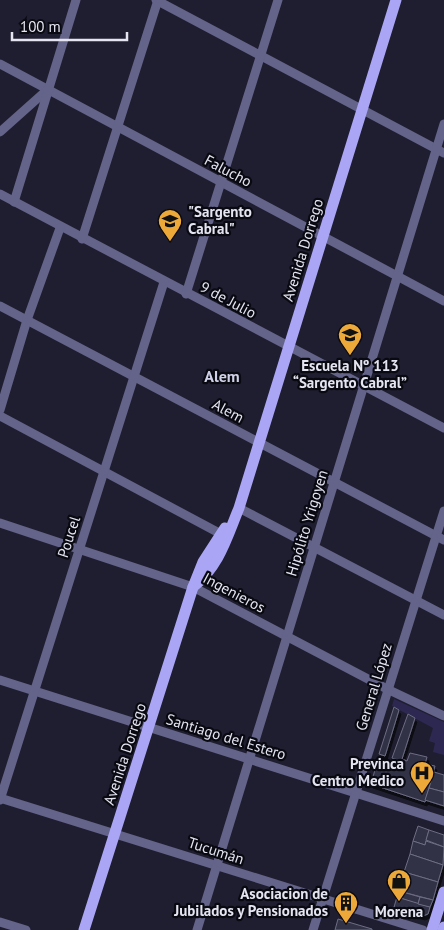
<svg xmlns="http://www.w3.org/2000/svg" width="444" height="930" font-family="'PT Sans',sans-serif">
<defs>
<filter id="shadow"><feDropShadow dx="2" dy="4" stdDeviation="0" flood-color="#0009"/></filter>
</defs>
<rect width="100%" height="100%" fill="#1f1e30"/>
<polygon fill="#2c2851" points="394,699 444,722 444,755 433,752 435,743 429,741 433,728 392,706"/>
<g fill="#323246" stroke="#6d6c83" filter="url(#shadow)">
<polygon points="394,707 399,710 385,756 379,754"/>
<polygon points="408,714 415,718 402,759 407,761 410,753 427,757 425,764 435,766 425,802 371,784 378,759 402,767 403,762 392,758"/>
<polygon points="434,772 444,775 444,792 429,788"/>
<polygon points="429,788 444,792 444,806 425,800"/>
<polygon points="418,826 429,830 425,845 413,841"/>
<polygon points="429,830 444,835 444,847 426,840"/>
<polygon points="413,841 425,845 426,841 444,847 443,865 410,854"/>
<polygon points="410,854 443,865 438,882 404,872"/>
<polygon points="404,872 438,882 433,900 399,891"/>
<polygon points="399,891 420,897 418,904 397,897"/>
<polygon points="397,897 430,907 428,914 423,916 394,907"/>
<polygon points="420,897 433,900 430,907 418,904"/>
<polygon points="338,919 372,929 372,930 335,930"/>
</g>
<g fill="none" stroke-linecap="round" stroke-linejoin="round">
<g stroke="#646389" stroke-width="9">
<polyline points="156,0 444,153"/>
<polyline points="0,64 444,301"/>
<polyline points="0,132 47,90"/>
<polyline points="0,194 444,428"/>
<polyline points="14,202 76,0"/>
<polyline points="82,239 158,0"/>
<polyline points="186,294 278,0"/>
<polyline points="0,306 444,540"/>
<polyline points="0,410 27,320 60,228"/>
<polyline points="0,416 221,534 221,539"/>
<polyline points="239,508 444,615"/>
<polyline points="0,523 193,587 387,689 444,716"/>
<polyline points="0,680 444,821"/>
<polyline points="0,798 423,930"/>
<polyline points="0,800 164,282"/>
<polyline points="0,922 26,930"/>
<polyline points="197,930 444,124"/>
<polyline points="313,930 444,511"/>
</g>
<g stroke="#aaa5f5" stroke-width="11">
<path d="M193 587C219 567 227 537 239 508L396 0"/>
<polyline points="84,930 193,587 203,562 225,528"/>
<polyline points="432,930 444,892"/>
<polyline points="443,930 444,927"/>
</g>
</g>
<defs>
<g id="school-pin" transform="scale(1.25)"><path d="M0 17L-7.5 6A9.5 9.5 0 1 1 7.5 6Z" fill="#eca93a" stroke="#090911"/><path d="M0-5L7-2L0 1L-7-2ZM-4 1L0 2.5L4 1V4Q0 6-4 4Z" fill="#111"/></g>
<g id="hospital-pin" transform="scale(1.25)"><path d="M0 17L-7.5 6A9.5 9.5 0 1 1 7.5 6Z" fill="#eca93a" stroke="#090911"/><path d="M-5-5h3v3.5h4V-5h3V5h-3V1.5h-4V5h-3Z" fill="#111"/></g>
<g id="shop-pin" transform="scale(1.25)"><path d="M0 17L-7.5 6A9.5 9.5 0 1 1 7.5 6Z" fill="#eca93a" stroke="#090911"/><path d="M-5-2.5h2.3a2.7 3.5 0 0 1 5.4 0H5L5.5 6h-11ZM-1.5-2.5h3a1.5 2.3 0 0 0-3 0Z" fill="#111"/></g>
<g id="building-pin" transform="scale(1.25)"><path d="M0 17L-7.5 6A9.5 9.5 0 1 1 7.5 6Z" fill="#eca93a" stroke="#090911"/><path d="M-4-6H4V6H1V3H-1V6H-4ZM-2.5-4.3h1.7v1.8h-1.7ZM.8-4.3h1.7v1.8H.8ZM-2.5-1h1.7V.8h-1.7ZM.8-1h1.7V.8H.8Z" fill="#111"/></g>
</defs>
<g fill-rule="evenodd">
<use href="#school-pin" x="170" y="221"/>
<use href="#school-pin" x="350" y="335"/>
<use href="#hospital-pin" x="422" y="773"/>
<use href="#shop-pin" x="399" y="881"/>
<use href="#building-pin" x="346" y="903"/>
</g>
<g text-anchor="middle" stroke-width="4.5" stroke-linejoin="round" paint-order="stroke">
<g font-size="15" fill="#e5e5f2" stroke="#090911">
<text transform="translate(228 171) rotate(28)" y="5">Falucho</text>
<text transform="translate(303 250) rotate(-73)" y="5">Avenida Dorrego</text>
<text transform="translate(228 300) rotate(28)" y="5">9 de Julio</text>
<text transform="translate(228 411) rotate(28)" y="5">Alem</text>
<text transform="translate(307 523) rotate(-73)" y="5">Hipólito Yrigoyen</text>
<text transform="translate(69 537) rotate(-72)" y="5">Poucel</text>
<text transform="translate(234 593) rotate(28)" y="5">Ingenieros</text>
<text transform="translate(374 687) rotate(-73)" y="5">General López</text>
<text transform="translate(226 737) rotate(17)" y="5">Santiago del Estero</text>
<text transform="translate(125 754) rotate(-72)" y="5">Avenida Dorrego</text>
<text transform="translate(216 851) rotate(18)" y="5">Tucumán</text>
</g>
<g font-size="15" font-weight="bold" fill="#e5e5f2" stroke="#090911">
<text x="188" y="217" text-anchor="start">"Sargento<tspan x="188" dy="17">Cabral"</tspan></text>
<text x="350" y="371">Escuela Nº 113<tspan x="350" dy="17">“Sargento Cabral”</tspan></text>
<text x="404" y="769" text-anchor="end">Previnca<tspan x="404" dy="17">Centro Medico</tspan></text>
<text x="328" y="899" text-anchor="end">Asociacion de<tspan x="328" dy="17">Jubilados y Pensionados</tspan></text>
<text x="399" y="917">Morena</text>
</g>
<g font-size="16" font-weight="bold" fill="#d0d0e9" stroke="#090911">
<text x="222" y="382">Alem</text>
</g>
</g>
<path d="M12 32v8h115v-8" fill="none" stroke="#e5e5f2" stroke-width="2.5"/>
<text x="20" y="32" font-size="15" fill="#e5e5f2" stroke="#090911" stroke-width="4" paint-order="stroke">100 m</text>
</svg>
